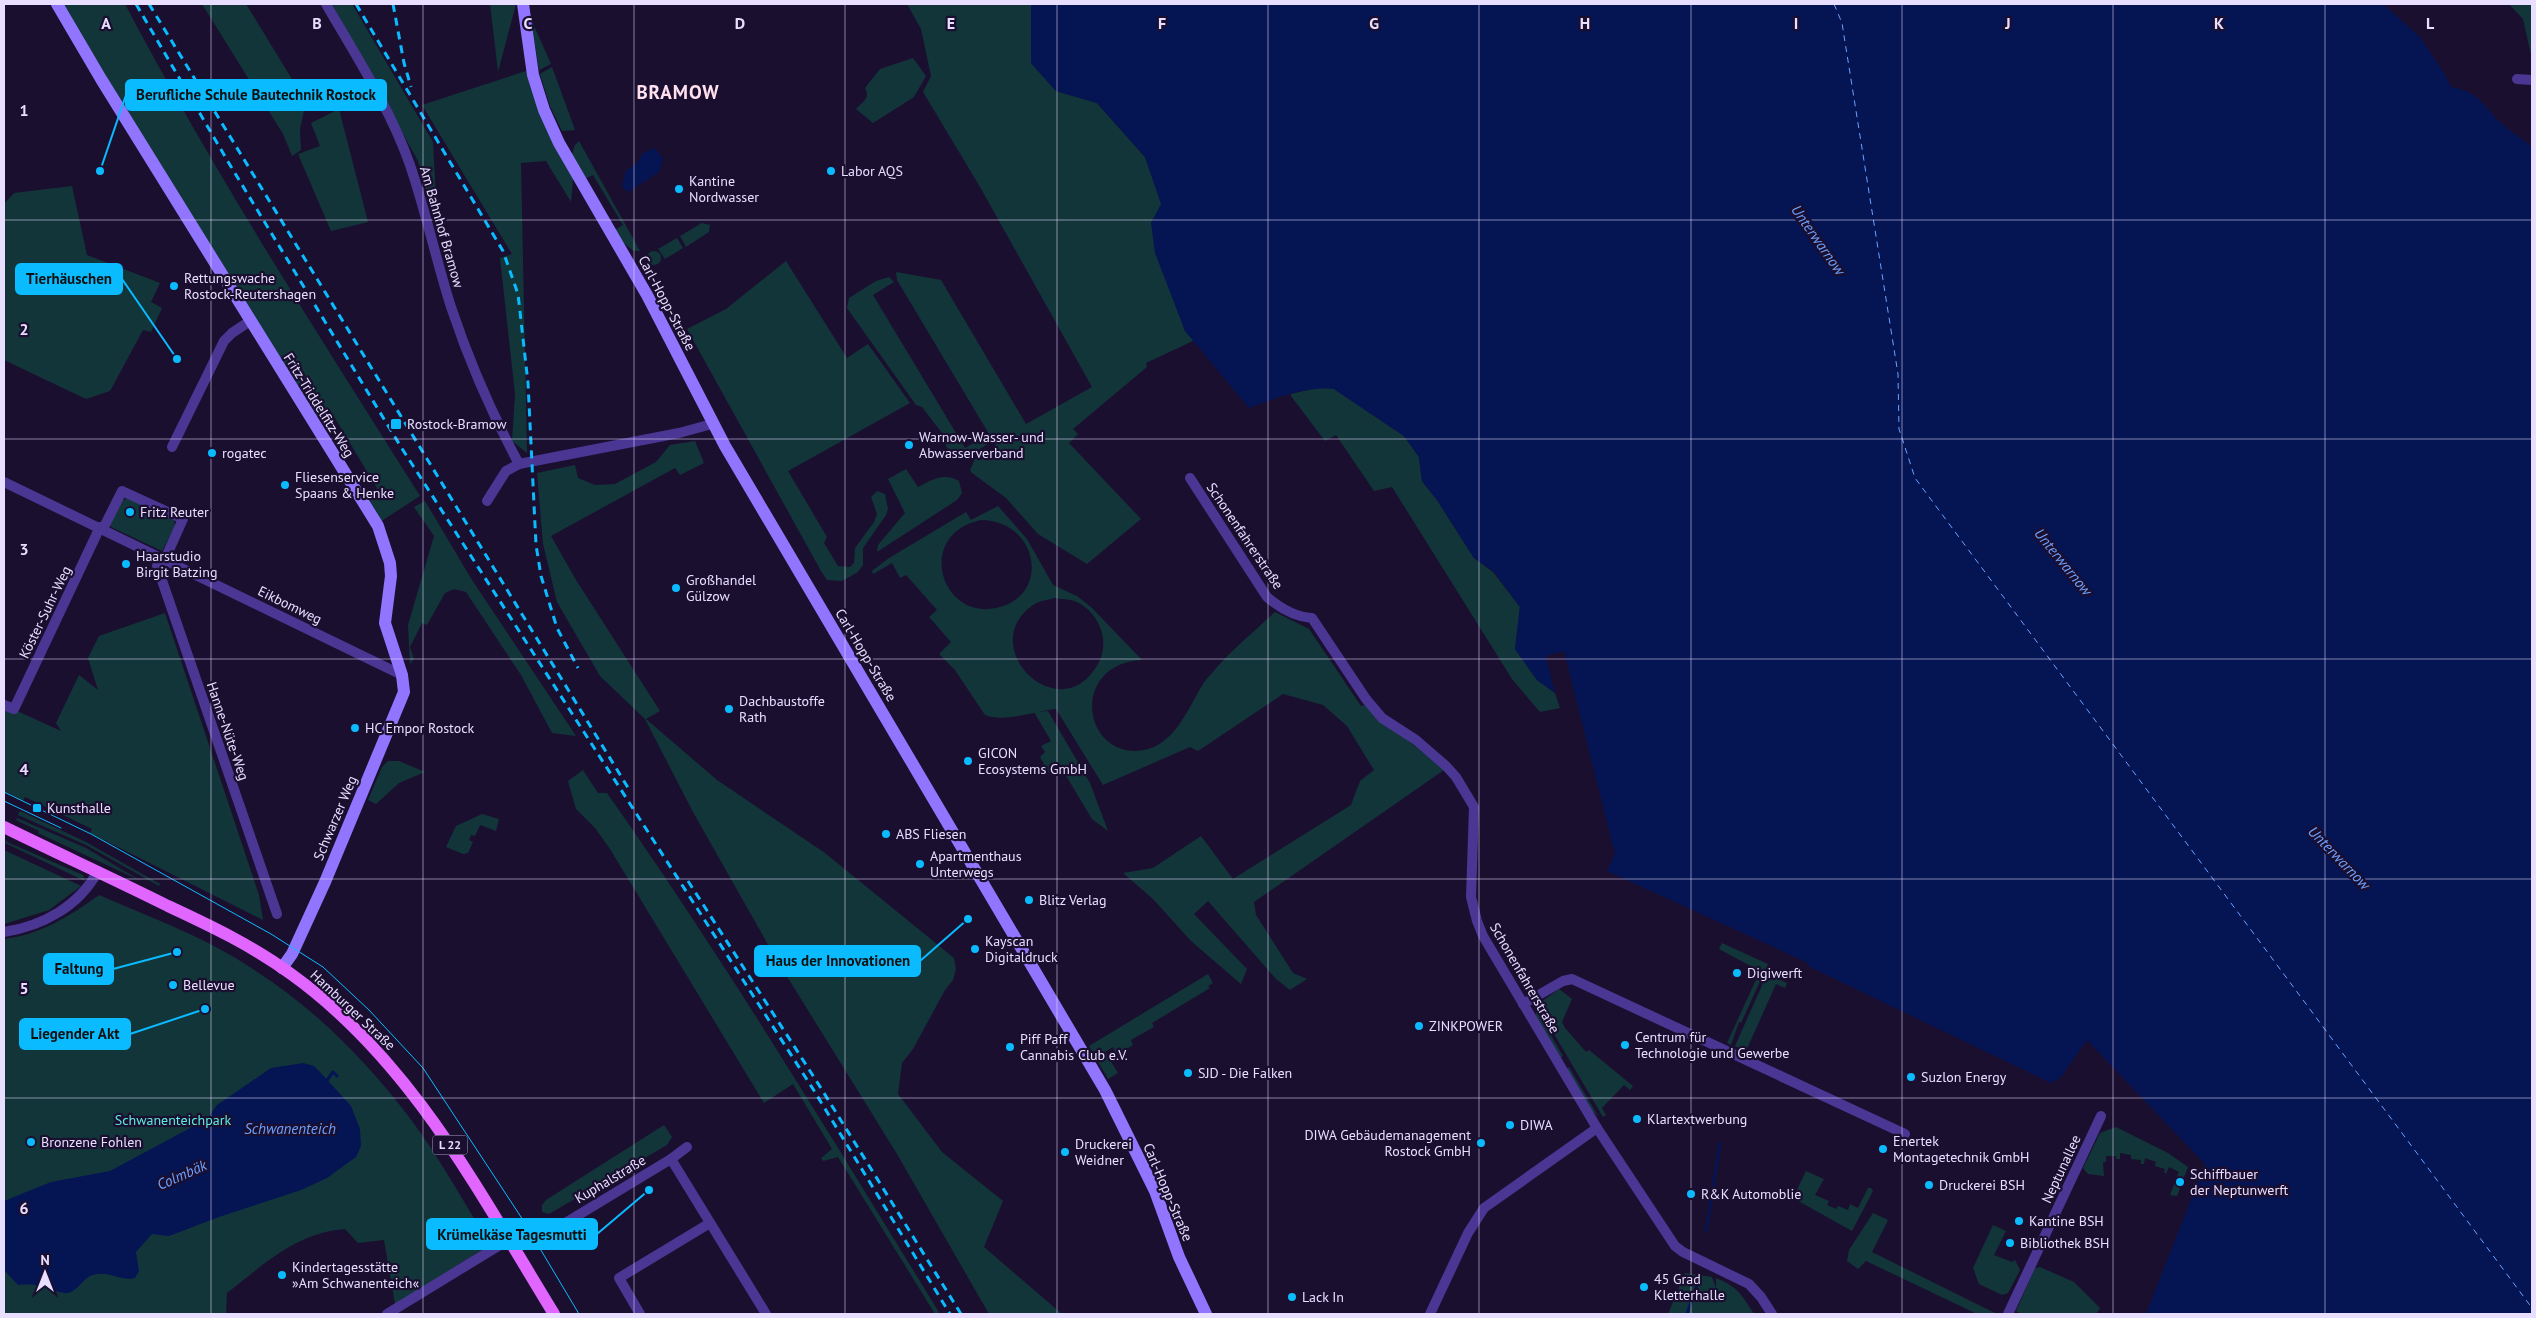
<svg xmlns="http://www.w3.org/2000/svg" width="2536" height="1318" font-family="'PT Sans',sans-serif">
<rect width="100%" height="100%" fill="#1b0f30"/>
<g fill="#12353a" fill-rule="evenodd">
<path d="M63 4H125C214 173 318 334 420 496L380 522 365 498 377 488 330 410 315 417 106 78Z"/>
<polygon points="202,4 246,4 306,102 300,129 301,150 292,156 283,134"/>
<polygon points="332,4 352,4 433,142 437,217 433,217 418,161"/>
<polygon points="490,4 516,4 498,72"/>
<polygon points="907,4 1031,4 1031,63 1056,91 1097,103 1145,157 1162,204 1151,223 1185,331 1195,340 1146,363 1147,367 1073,429 1078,434 1069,443 1141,519 1087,564 1038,534 1006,498 972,473 970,470 975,459 997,447 993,441 963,459 956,459 946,446 945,437 922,407 916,405 847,308 849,298 876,281 889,277 894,282 873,295 965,448 989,434 897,280 896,272 941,280 1026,424 1092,387 980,187 923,92 931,76 921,29"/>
<polygon points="2509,4 2532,4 2532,59 2523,19"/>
<polygon points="531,19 551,64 539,70"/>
<path d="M913 58 926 76 914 97 873 123 856 109C862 102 871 99 865 88L880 69Z"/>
<polygon points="552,67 575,130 562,131 550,106 540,74"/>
<polygon points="532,69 574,169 571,202 546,161 521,163 527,453 512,441 515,394 500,258 512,254 422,105"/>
<polygon points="339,109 368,222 331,231 298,154 320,146 311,123"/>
<polygon points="579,141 640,251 634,251 623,243 615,230 623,225 593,175 585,179 572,154 575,145"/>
<polygon points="72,186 87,255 160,283 151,302 162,308 151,332 143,330 110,391 86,399 4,360 4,204 14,193"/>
<polygon points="702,223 710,225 709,232 686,247 680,236"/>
<polygon points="677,238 683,248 665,259 658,249"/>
<circle cx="654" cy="258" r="7"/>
<polygon points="786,261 847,358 868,344 910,403 788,471 827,537 824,543 838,566 850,567 854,563 855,548 874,522 877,514 871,497 877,491 885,494 888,509 886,515 863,548 863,565 858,572 842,581 827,580 821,571 687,329 726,309"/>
<polygon points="1321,387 1334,389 1404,436 1419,457 1422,481 1437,500 1474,558 1493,572 1520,607 1515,649 1537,680 1555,693 1560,708 1540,712 1512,679 1392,487 1374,491 1336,435 1325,441 1291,396 1291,394"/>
<polygon points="695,441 704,463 680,475 675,468 551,536 576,580 660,711 646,719 717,780 825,853 954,958 956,969 953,980 945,990 913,1049 902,1063 898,1094 942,1152 1003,1201 984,1247 1062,1314 989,1314 897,1154 775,957 693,812 645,719 600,676 557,602 543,544 537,473 575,465 578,478 595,485 615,484 656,462 670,445"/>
<path d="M906 469 918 487C931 480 944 472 959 481L962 493 957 500 877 552 878 545 905 513 888 479Z"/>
<polygon points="128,498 174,519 175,526 162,551 111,527 110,523 121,501"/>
<polygon points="425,501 472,580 576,736 552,733 521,675 466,592 454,589 445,593 427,625 422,623 410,647 414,659 410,664 408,625 434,536 414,507"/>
<path d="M998 506 1027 539 1053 585 1077 596 1092 608 1142 660C1074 663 1080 748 1133 751 1172 752 1186 712 1203 684 1207 678 1213 672 1217 667 1235 647 1256 630 1275 612L1309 629 1361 706 1365 705 1444 770 1254 902 1256 915 1293 973 1307 979 1290 990 1276 979 1208 901 1194 914 1247 969 1241 984 1191 941 1153 899 1123 873 1153 868 1201 836 1233 879 1351 805 1360 781 1374 770 1347 726 1323 705 1283 694 1198 751 1190 747 1103 785 1056 709C1035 711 1003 723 985 715L955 670 939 654 951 642 929 617 937 610 906 575 900 578 892 563 873 574 872 571 889 558 966 512 971 520ZM981 520C1040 521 1051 597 996 608 940 620 915 534 981 520ZM1054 598C1061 599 1070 599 1077 602 1099 613 1110 640 1099 662 1062 733 973 647 1033 605 1038 601 1048 600 1054 598Z"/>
<polygon points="165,613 259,895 263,920 90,833 92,829 25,797 23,801 4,791 4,705 61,731 56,723 79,675 98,690 88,658 99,636"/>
<polygon points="1048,711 1090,783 1108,831 1092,819 1062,769 1049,773 1040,757 1045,752 1041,746 1051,741 1034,712"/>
<polygon points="388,761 399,761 425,772 399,783 376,804 368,800 382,767"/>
<path d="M583 770 598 793H607C726 962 832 1138 940 1314H935L838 1157 823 1161 821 1158 832 1149 793 1084 764 1103 610 849 595 828 576 809 568 781Z"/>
<polygon points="20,811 86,842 160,884 159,886 86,845 18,815"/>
<polygon points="482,814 499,819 496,831 480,825 475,836 471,835 469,840 473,842 468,853 463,854 446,847 456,826"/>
<polygon points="17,818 86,848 141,881 38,833 39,831 16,820"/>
<polygon points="7,839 7,842 83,875 85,881 5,843"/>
<polygon points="4,850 81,886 49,910 4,924"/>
<path d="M99 895C152 918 205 937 253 969 314 1008 365 1059 409 1117 439 1157 464 1202 490 1245L395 1304 384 1240 358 1243 345 1229C295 1233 265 1264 227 1293L226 1314H4V939C40 935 70 916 99 895Z"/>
<polygon points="1722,943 1768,964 1741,1023 1739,1022 1731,1045 1727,1043 1760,971 1719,949"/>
<polygon points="1208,974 1213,983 1208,986 1210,988 1152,1023 1154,1027 1131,1040 1133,1045 1117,1055 1113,1047 1105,1052 1118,1073 1108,1079 1089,1046"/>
<polygon points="1767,974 1787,983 1785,988 1776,984 1746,1051 1735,1046"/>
<polygon points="1559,989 1572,999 1562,1022 1565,1028 1586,1052 1589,1050 1633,1086 1630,1090 1624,1085 1602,1108 1606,1115 1603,1117 1537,1005"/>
<polygon points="1536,1010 1563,1056 1560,1058 1536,1017"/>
<polygon points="1569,1067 1598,1116 1592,1111 1566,1069"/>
<polygon points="664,1125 672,1137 667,1145 549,1214 542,1212 542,1205 546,1200"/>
<polygon points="2116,1127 2168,1153 2188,1167 2177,1196 2170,1195 2179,1172 2169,1167 2166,1174 2164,1172 2165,1169 2155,1166 2156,1162 2145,1158 2144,1164 2141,1164 2141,1160 2131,1159 2131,1155 2120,1153 2120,1159 2116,1159 2116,1156 2106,1156 2106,1162 2103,1162 2104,1176 2088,1174 2083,1168 2100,1133"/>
<polygon points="1806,1171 1824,1179 1815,1195 1829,1201 1827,1205 1836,1209 1838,1206 1848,1210 1850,1204 1858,1208 1868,1188 1871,1188 1873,1191 1852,1231 1793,1198"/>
<polygon points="1873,1213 1888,1220 1872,1252 1997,1314 1977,1314 1866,1261 1858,1269 1847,1261 1849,1250"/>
<polygon points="1993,1225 2006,1231 1994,1255 2012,1262 2015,1260 2020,1270 2008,1293 2002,1295 1979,1284 1973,1268"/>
<polygon points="2040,1267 2074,1282 2100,1308 2096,1314 2022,1314 2016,1311 2035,1268"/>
<path d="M1685 1273 1712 1277 1716 1288V1278C1738 1287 1742 1295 1754 1314H1668Z"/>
</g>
<g fill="#051453">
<path d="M1031 4H2383L2420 37 2444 73 2451 87C2480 92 2481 104 2501 123 2510 131 2522 139 2532 147V1314H2146L2205 1164 2087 1040 2061 1077 2051 1083 1810 967 1806 962 1607 871 1615 854 1564 651 1546 656 1555 693 1537 680 1515 649 1520 607 1494 572 1474 558 1437 500 1422 481 1419 457 1404 436 1334 389C1305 386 1276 398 1249 408L1185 331 1155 253 1151 223 1161 204 1145 157 1097 103 1056 91 1031 63Z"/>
<polygon points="655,148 663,159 659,172 628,192 622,186 626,171 637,163 643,153"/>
<path d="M303 1063 314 1066 320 1072 351 1106 360 1129 361 1146 356 1157 327 1178 301 1190 219 1217 169 1236 152 1234 136 1252 139 1271 135 1278C122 1282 108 1270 93 1275 82 1278 76 1295 64 1293 46 1290 39 1282 18 1285L4 1270V1201L51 1182 110 1171 207 1119 217 1105 271 1068Z"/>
</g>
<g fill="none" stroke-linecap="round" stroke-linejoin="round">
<g stroke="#051453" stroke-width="3">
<polyline points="325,1083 333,1072 337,1076"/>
<polyline points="1706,1231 1720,1143"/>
<polyline points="1687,1314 1699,1279"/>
</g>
<polyline stroke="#6ca1ff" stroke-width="1" stroke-dasharray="6 5" stroke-linecap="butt" points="1834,4 1842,23 1898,374 1899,429 1915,478 2532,1308"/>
<g stroke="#4a3693" stroke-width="10">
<path d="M326 4C356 56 390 108 410 165 426 212 436 260 451 307 469 361 492 414 519 464"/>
<polyline points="2517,79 2532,80"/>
<polyline points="172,447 224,341 232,333 250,321"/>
<path d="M1190 478 1267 597C1280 608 1294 617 1312 618L1366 699 1382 718 1416 740 1446 766 1456 777 1474 807 1471 897 1477 921 1483 936 1597 1128 1675 1246 1683 1252 1749 1284 1761 1297 1772 1314"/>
<polyline points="4,482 402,675"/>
<polyline points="487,501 506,471 519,464 679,433 712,424"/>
<polyline points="103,529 122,491 183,519 165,559"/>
<polyline points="161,557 157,566 277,914"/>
<polyline points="4,705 14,709 100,527"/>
<path d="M4 932C43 926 79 906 98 871"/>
<polyline points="1523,1004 1563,981 1572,979 1905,1134"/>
<polyline points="671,1159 766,1314"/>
<polyline points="547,1234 671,1159 687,1147"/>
<polyline points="387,1314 508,1240"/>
<polyline points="640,1314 619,1278 710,1223"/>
<polyline points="1430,1314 1468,1233 1484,1208 1597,1128"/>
<polyline points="2008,1314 2101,1116"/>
</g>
<g stroke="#9175ff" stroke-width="12">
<polyline points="57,4 101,79 378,526 390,563 391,576 385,623 402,675 404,692 325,882 292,954 282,968"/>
<polyline points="523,4 533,75 544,110 559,143 647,295 725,446 1105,1090 1155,1191 1179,1257 1206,1314"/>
</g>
<path stroke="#e165ff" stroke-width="12" d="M4 827C59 854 114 879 168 906 211 926 253 946 291 974 411 1060 479 1192 554 1314"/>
<g stroke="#0abbff" stroke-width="1">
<polyline points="4,792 91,834 271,934 323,967 369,1010 423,1068 523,1220 579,1314"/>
<polyline points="4,801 61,828"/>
</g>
<g stroke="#0abbff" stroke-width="3" stroke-dasharray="8 6" stroke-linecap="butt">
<polyline points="136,4 230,165 401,447 813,1089 950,1314"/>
<polyline points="149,4 630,791"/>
<polyline points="356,4 503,251 518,294 528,383 536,545 541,576 557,628 578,668"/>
<polyline points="393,4 404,63 411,87"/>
<polyline points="688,881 819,1085 961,1314"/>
</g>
</g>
<path fill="none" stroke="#e8deff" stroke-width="1" stroke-opacity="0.55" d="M211 4V1314M423 4V1314M634 4V1314M845 4V1314M1057 4V1314M1268 4V1314M1479 4V1314M1691 4V1314M1902 4V1314M2113 4V1314M2325 4V1314M4 220H2532M4 439H2532M4 659H2532M4 879H2532M4 1098H2532"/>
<g fill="#0abbff" stroke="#1b0f30" stroke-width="2">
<circle cx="831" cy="171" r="5"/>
<circle cx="679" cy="189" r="5"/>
<circle cx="174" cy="286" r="5"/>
<rect x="390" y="418" width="12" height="12" rx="2.5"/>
<circle cx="909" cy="445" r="5"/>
<circle cx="212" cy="453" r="5"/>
<circle cx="285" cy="485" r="5"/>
<circle cx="130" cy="512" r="5"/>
<circle cx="126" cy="564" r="5"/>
<circle cx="676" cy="588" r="5"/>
<circle cx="729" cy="709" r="5"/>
<circle cx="355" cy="728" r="5"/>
<circle cx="968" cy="761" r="5"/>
<rect x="32" y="803" width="10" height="10" rx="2.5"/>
<circle cx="886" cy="834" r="5"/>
<circle cx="920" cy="864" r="5"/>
<circle cx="1029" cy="900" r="5"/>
<circle cx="975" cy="949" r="5"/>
<circle cx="1737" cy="973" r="5"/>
<circle cx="173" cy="985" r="5"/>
<circle cx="1419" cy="1026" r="5"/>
<circle cx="1625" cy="1045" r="5"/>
<circle cx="1010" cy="1047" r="5"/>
<circle cx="1188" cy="1073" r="5"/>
<circle cx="1911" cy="1077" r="5"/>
<circle cx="1637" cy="1119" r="5"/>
<circle cx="1510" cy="1125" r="5"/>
<circle cx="31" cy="1142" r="5"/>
<circle cx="1481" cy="1143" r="5"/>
<circle cx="1883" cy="1149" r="5"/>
<circle cx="1065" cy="1152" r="5"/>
<circle cx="2180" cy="1182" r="5"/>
<circle cx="1929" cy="1185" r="5"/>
<circle cx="1691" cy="1194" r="5"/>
<circle cx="2019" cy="1221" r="5"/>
<circle cx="2010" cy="1243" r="5"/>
<circle cx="282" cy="1275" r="5"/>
<circle cx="1644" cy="1287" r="5"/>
<circle cx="1292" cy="1297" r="5"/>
</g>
<g text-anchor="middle" stroke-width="4.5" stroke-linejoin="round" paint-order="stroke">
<rect fill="#1b0f30" stroke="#aaa0c1" stroke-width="1" x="432.5" y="1135.5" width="35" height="19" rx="4"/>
<g font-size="12" font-weight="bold" fill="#e8deff">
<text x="450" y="1149">L 22</text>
</g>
<g font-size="14" fill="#e8deff" stroke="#1b0f30" text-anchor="start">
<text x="841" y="176">Labor AQS</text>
<text x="689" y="186">Kantine<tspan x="689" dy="16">Nordwasser</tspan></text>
<text x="184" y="283">Rettungswache<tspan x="184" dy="16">Rostock-Reutershagen</tspan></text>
<text x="407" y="429">Rostock-Bramow</text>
<text x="919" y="442">Warnow-Wasser- und<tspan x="919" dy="16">Abwasserverband</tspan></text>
<text x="222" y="458">rogatec</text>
<text x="295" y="482">Fliesenservice<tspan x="295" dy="16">Spaans &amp; Henke</tspan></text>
<text x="140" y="517">Fritz Reuter</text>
<text x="136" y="561">Haarstudio<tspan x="136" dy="16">Birgit Batzing</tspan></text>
<text x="686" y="585">Großhandel<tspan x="686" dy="16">Gülzow</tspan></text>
<text x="739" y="706">Dachbaustoffe<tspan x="739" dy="16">Rath</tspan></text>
<text x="365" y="733">HC Empor Rostock</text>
<text x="978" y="758">GICON<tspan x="978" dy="16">Ecosystems GmbH</tspan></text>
<text x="47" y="813">Kunsthalle</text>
<text x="896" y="839">ABS Fliesen</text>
<text x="930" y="861">Apartmenthaus<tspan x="930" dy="16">Unterwegs</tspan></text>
<text x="1039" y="905">Blitz Verlag</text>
<text x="985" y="946">Kayscan<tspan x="985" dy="16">Digitaldruck</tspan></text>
<text x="1747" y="978">Digiwerft</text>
<text x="183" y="990">Bellevue</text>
<text x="1429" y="1031">ZINKPOWER</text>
<text x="1635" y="1042">Centrum für<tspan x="1635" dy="16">Technologie und Gewerbe</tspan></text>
<text x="1020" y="1044">Piff Paff<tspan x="1020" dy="16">Cannabis Club e.V.</tspan></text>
<text x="1198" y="1078">SJD - Die Falken</text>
<text x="1921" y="1082">Suzlon Energy</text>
<text x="1647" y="1124">Klartextwerbung</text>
<text x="1520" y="1130">DIWA</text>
<text x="1471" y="1140" text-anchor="end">DIWA Gebäudemanagement<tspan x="1471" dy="16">Rostock GmbH</tspan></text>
<text x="1893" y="1146">Enertek<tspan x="1893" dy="16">Montagetechnik GmbH</tspan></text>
<text x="41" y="1147">Bronzene Fohlen</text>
<text x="1075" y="1149">Druckerei<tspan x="1075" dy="16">Weidner</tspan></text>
<text x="2190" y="1179">Schiffbauer<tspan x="2190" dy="16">der Neptunwerft</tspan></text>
<text x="1939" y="1190">Druckerei BSH</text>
<text x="1701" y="1199">R&amp;K Automoblie</text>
<text x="2029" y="1226">Kantine BSH</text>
<text x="2020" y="1248">Bibliothek BSH</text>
<text x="292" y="1272">Kindertagesstätte<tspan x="292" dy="16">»Am Schwanenteich«</tspan></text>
<text x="1654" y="1284">45 Grad<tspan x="1654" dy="16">Kletterhalle</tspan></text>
<text x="1302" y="1302">Lack In</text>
</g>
<g font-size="14" fill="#e8deff" stroke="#1b0f30">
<text transform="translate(442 227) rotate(74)" y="5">Am Bahnhof Bramow</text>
<text transform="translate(667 303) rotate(62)" y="5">Carl-Hopp-Straße</text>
<text transform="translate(319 405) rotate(58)" y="5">Fritz-Triddelfitz-Weg</text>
<text transform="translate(1245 536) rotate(56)" y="5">Schonenfahrerstraße</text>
<text transform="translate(290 605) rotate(26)" y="5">Eikbomweg</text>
<text transform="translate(45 612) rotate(-64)" y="5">Köster-Suhr-Weg</text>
<text transform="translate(866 655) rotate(59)" y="5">Carl-Hopp-Straße</text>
<text transform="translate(228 731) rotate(71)" y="5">Hanne-Nüte-Weg</text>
<text transform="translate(335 818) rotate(-67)" y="5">Schwarzer Weg</text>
<text transform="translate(1525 978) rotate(60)" y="5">Schonenfahrerstraße</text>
<text transform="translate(353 1010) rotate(43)" y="5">Hamburger Straße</text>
<text transform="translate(2061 1169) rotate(-65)" y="5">Neptunallee</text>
<text transform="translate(610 1179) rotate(-31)" y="5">Kuphalstraße</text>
<text transform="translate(1168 1192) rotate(67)" y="5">Carl-Hopp-Straße</text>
</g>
<g font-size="14" fill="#5cede2" stroke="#1b0f30">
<text x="173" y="1125">Schwanenteichpark</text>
</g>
<g font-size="15" font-style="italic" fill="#6ca1ff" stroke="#1b0f30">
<text transform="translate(1818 240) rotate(55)" y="5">Unterwarnow</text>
<text transform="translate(2063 562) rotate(51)" y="5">Unterwarnow</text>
<text transform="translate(2339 858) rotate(46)" y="5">Unterwarnow</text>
<text x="290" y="1134">Schwanenteich</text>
<text transform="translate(182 1175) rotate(-24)" y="5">Colmbäk</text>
</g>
<g font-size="19" font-weight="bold" letter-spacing="1" fill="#ffe0ee" stroke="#1b0f30">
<text x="678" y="99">BRAMOW</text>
</g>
</g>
<g font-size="16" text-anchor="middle" font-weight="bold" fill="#e8deff" stroke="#1b0f30" stroke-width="4.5" stroke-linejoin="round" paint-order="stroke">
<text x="106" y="29">A</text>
<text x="317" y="29">B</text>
<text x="528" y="29">C</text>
<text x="740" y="29">D</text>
<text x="951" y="29">E</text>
<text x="1162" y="29">F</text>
<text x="1374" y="29">G</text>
<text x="1585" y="29">H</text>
<text x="1796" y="29">I</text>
<text x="2008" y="29">J</text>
<text x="2219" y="29">K</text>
<text x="2430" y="29">L</text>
<text x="24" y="116">1</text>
<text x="24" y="335">2</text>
<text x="24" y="555">3</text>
<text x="24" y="775">4</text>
<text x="24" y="994">5</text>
<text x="24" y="1214">6</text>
</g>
<path fill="none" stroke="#0abbff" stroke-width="2" d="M100 171L126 95M177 359L122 279M968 919L920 961M177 952L113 969M205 1009L130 1034M649 1190L597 1234"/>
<g fill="#0abbff" stroke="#1b0f30" stroke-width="2">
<circle cx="100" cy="171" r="5"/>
<circle cx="177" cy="359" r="5"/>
<circle cx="968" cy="919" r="5"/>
<circle cx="177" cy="952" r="5"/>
<circle cx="205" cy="1009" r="5"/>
<circle cx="649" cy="1190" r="5"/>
</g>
<g fill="#0abbff" stroke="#0abbff" stroke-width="2">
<rect x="126" y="80" width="260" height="30" rx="5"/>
<rect x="16" y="264" width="106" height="30" rx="5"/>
<rect x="755" y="946" width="165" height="30" rx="5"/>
<rect x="44" y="954" width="69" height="30" rx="5"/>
<rect x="20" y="1019" width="110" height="30" rx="5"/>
<rect x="427" y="1219" width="170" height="30" rx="5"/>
</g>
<g font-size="15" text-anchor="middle" font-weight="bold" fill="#111">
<text x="256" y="100">Berufliche Schule Bautechnik Rostock</text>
<text x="69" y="284">Tierhäuschen</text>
<text x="838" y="966">Haus der Innovationen</text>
<text x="79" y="974">Faltung</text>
<text x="75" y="1039">Liegender Akt</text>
<text x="512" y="1240">Krümelkäse Tagesmutti</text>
</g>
<rect width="2536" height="1318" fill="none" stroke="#e8deff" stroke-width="10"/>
<g transform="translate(45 1273)" stroke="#1b0f30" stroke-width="4" paint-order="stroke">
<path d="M0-4L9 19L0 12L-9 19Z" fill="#e8deff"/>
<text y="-8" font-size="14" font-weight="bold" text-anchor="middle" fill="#e8deff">N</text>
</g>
</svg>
